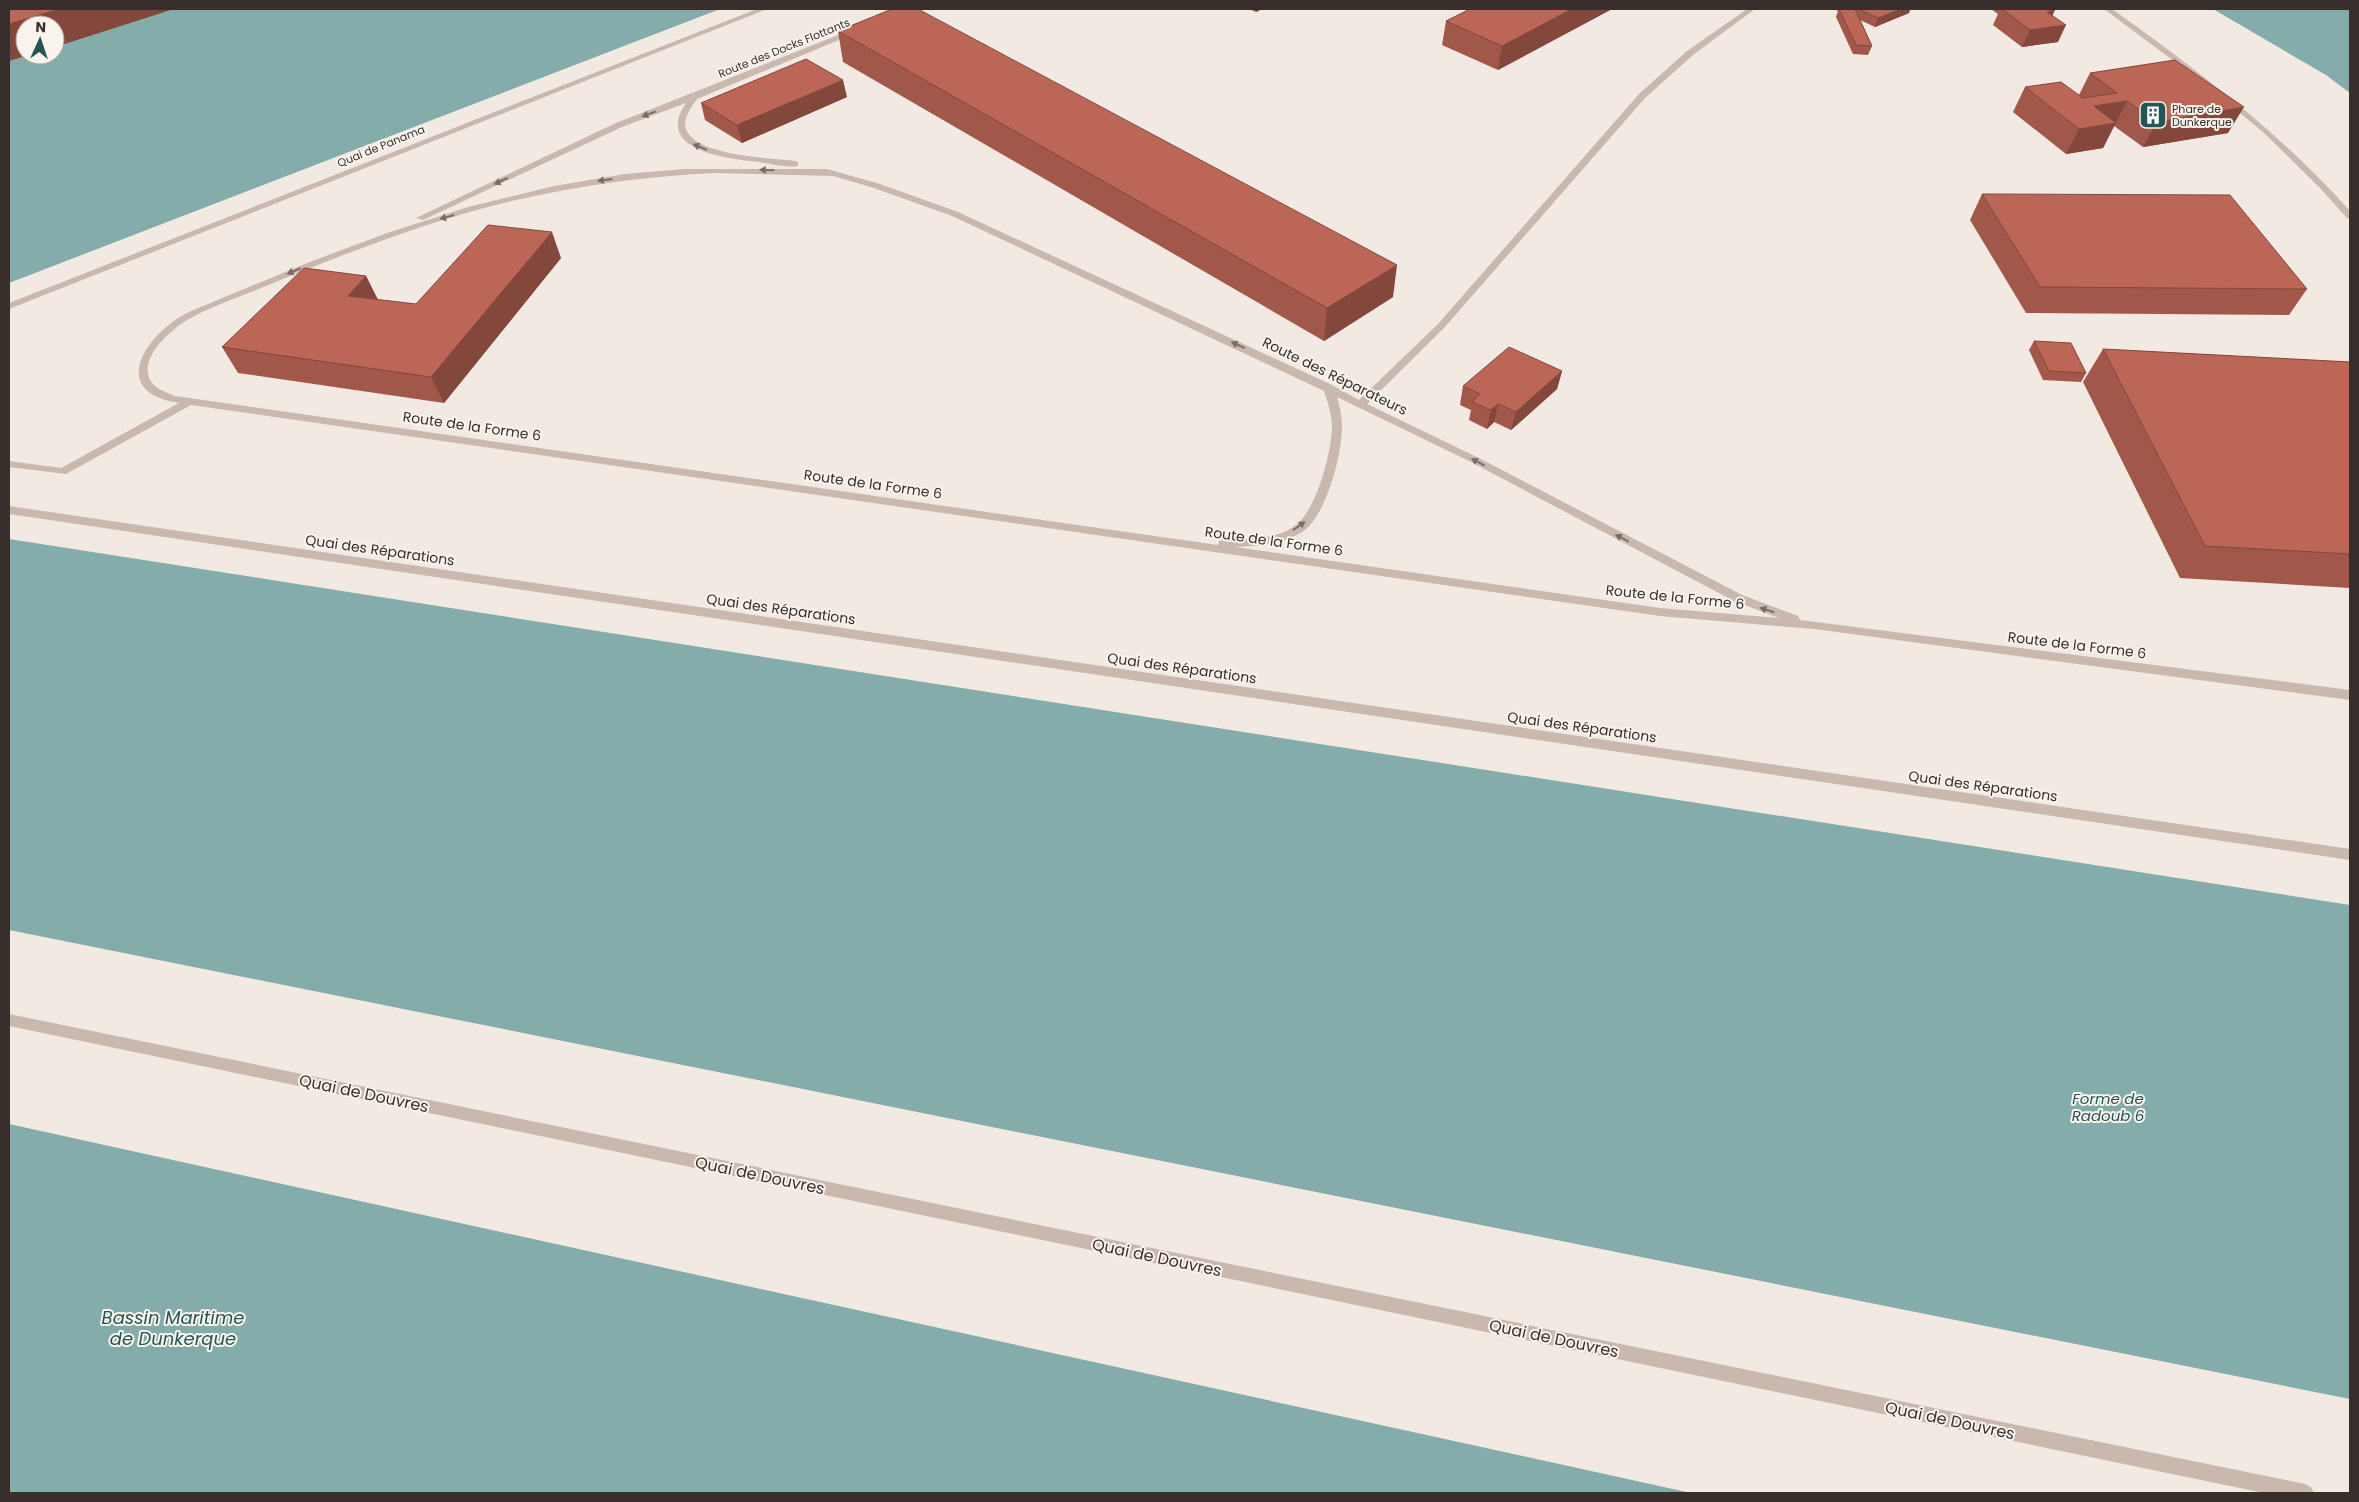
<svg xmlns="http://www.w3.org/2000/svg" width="2359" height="1502" font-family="Poppins,sans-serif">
<rect width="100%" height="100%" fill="#f1e9e2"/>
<g fill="#83acaa" fill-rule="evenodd">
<path d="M9 9H720L9 283ZM25 25H55V55H25Z"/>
<polygon points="2213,9 2350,9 2350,93 2326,75"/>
<polygon points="9,539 2350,905 2350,1399 9,930"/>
<polygon points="9,1124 1691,1493 9,1493"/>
</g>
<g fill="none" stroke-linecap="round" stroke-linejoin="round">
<g fill="#c9b8ae" fill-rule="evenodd">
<polygon points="757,9 767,9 9,309 9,303"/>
<path d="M1747 9H1755L1693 55 1645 98 1444 328 1367 404 1479 458 1742 595 1798 616 1800 620 2350 690V700L1814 629 1660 616 191 405 66 474 9 467V461L61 468 179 403C104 392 149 330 191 311L307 263 387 233 468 207 554 186 625 174 684 169H827L880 184 958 212 1332 385 1359 400 1438 324 1639 94 1687 51ZM714 173 833 176 874 188 952 216 1324 391C1328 403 1332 415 1332 428 1331 453 1317 508 1297 524 1279 540 1246 539 1223 540L1219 541 1218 545 175 396C166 392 155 389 150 380 139 357 170 331 187 320 213 305 245 295 273 283 352 251 433 219 516 200 582 185 647 176 714 173ZM1337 397 1471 462 1734 601 1779 618 1660 608 1235 547C1256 546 1287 544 1305 530 1327 512 1342 454 1342 427 1342 417 1340 407 1337 397Z"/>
<path d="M2104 9H2112C2198 70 2280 133 2350 211V219L2347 218 2320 188 2263 132 2202 82Z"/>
<path d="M851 30 858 32 697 99C692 106 686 114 685 123 684 156 771 158 795 161L798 162V166C786 168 771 164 759 162 728 159 653 151 686 103L622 127 423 220 416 218 616 123Z"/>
<polygon points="9,506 2350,849 2350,860 9,514"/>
<polygon points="9,1014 2305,1484 2311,1487 2314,1493 2264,1493 9,1026"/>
</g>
</g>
<g fill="#a1584a">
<polygon points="1249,9 1262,9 1256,12"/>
<polygon points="1470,9 1612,9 1498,70 1442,45 1446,21"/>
<polygon points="1834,9 1910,9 1909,13 1875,27 1860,20 1872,46 1868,55 1853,54 1836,17 1838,11"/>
<polygon points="1991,9 2053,9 2053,15 2058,42 2022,47 1993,25 1998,14"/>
<polygon points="838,31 1393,297 1324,341 843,62"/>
<polygon points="2090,73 2228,133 2143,147 2114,126 2103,148 2066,154 2013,112 2025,87 2079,95"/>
<polygon points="847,97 742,143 705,120 701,103"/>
<polygon points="1982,194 2307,289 2289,315 2026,313 1970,220"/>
<polygon points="561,258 444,403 238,373 222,347 366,276 378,300 416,304"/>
<polygon points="2034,341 2086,373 2081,382 2043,380 2029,350"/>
<polygon points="2103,349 2350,362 2350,588 2180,578 2083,382"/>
<polygon points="1562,371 1557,389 1511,430 1494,422 1487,429 1469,420 1471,410 1460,405 1463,386"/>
</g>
<g fill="#83473c">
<polygon points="59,9 174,9 55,47 55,25 25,25 25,55 29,55 9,61 9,24"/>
<polygon points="1256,9 1262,9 1256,12"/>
<polygon points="1572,9 1612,9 1498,70 1502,46"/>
<polygon points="1901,9 1910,9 1909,13 1875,27 1878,18"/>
<polygon points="2055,10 2047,27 2066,25 2058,42 2022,47 2030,30 2047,12"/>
<polygon points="843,80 847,97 742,143 737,125"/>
<polygon points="2127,101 2103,148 2066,154 2079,129 2094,106"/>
<polygon points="2244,107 2228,133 2143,147 2157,122"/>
<polygon points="552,232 561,258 444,403 431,377"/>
<polygon points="1397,265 1393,297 1324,341 1327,308"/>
<polygon points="366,276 379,302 348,296"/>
<polygon points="1562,371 1557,389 1511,430 1516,412"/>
<polygon points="1498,404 1494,422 1487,429 1491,410"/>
</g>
<g fill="#bb6656" stroke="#83473c">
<polygon points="9,9 59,9 9,24"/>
<polygon points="892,9 918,9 1397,265 1327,308 838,31"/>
<polygon points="1470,9 1572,9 1502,46 1446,21"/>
<polygon points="1839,9 1855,9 1872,46 1856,45"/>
<polygon points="1858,9 1901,9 1878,18"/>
<polygon points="2002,9 2053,9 2055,10 2047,12 2066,25 2030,30"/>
<polygon points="806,59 843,80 737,125 701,103"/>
<polygon points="2175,60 2244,107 2157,122 2127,101 2094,106 2116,123 2079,129 2025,87 2061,82 2083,98 2117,93 2090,73"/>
<polygon points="1982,194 2230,195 2307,289 2040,287"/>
<polygon points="488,225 552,232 431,377 222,347 304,268 366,276 348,296 416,304"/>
<polygon points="2034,341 2071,343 2086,373 2049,371"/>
<polygon points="1509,347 1562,371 1516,412 1498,404 1491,410 1472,402 1480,394 1463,386"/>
<polygon points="2103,349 2350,362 2350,554 2205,546"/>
</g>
<defs><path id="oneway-solid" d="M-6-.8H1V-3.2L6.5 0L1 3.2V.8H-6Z" transform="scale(1.25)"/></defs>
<g fill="#796d66">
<use href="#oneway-solid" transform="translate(649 114) rotate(160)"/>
<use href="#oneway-solid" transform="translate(700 147) rotate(-157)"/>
<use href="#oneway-solid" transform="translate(767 170) rotate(-179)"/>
<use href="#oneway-solid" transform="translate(605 180) rotate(173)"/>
<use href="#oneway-solid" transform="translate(501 181) rotate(155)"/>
<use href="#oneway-solid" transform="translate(447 217) rotate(164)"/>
<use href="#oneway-solid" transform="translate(294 271) rotate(157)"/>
<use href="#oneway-solid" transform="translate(1238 345) rotate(-155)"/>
<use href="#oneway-solid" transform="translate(1478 462) rotate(-152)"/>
<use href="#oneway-solid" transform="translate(1299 526) rotate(-35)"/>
<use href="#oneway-solid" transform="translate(1622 538) rotate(-152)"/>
<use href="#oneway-solid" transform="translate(1767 610) rotate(-162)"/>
</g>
<defs>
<g id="building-square" transform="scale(1.4375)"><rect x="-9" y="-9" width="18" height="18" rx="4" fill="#255655" stroke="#f9f3ee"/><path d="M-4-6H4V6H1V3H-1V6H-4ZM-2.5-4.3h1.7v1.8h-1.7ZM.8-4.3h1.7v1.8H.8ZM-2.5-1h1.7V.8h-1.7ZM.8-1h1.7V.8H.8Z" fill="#fff"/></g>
</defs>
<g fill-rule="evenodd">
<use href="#building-square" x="2153" y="115"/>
</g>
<g text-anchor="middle" stroke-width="4" stroke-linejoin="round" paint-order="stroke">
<g font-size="11" fill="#382f2c" stroke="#f9f3ee">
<text transform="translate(784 48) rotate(-22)" y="4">Route des Docks Flottants</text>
<text transform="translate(381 146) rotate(-22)" y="4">Quai de Panama</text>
</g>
<g font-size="11" fill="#382f2c" stroke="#f9f3ee" text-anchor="start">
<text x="2172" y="113">Phare de<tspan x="2172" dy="13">Dunkerque</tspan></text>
</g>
<g font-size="14" fill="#382f2c" stroke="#f9f3ee">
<text transform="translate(1335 376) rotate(26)" y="5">Route des Réparateurs</text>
<text transform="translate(472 426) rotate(8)" y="5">Route de la Forme 6</text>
<text transform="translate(873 484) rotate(8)" y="5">Route de la Forme 6</text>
<text transform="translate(1274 541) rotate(8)" y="5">Route de la Forme 6</text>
<text transform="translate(380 550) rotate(8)" y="5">Quai des Réparations</text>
<text transform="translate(1675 597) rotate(6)" y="5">Route de la Forme 6</text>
<text transform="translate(781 609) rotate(8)" y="5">Quai des Réparations</text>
<text transform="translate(2077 645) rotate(7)" y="5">Route de la Forme 6</text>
<text transform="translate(1182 668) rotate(8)" y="5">Quai des Réparations</text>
<text transform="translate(1582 727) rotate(8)" y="5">Quai des Réparations</text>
<text transform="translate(1983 786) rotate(8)" y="5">Quai des Réparations</text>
</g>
<g font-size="15" font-style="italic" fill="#255655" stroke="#f9f3ee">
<text x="2108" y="1104">Forme de<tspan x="2108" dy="17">Radoub 6</tspan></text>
</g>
<g font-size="16" fill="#382f2c" stroke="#f9f3ee">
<text transform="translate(364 1093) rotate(12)" y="6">Quai de Douvres</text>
<text transform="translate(760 1175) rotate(12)" y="6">Quai de Douvres</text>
<text transform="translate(1157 1257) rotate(12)" y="6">Quai de Douvres</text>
<text transform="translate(1554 1338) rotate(12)" y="6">Quai de Douvres</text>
<text transform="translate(1950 1420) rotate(12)" y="6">Quai de Douvres</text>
</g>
<g font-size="18" font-style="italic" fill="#255655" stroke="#f9f3ee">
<text x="173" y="1324">Bassin Maritime<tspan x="173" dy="21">de Dunkerque</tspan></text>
</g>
</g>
<rect width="2359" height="1502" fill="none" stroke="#382f2c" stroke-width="20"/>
<g transform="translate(40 40) rotate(3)"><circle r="24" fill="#f9f3ee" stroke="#aca5a0"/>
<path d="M0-4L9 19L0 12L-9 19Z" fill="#255655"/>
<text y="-8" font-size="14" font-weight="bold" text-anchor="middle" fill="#382f2c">N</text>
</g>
</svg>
